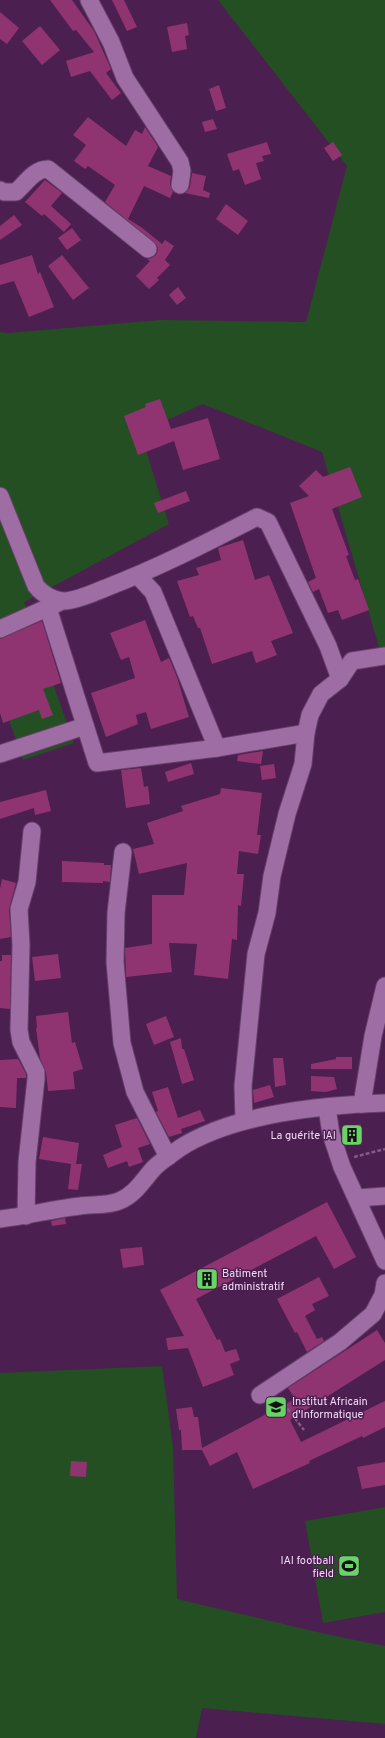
<svg xmlns="http://www.w3.org/2000/svg" width="385" height="1738" font-family="Overpass,sans-serif">
<rect width="100%" height="100%" fill="#4b1f50"/>
<g fill="#244f23">
<polygon points="218,0 385,0 385,654 381,654 322,452 203,404 140,432 169,524 24,602 74,743 23,760 0,694 0,332 9,333 160,320 306,322 347,166"/>
<polygon points="162,1366 173,1447 177,1599 326,1634 385,1646 385,1724 202,1708 196,1738 0,1738 0,1373"/>
<polygon points="385,1507 385,1612 323,1623 305,1521"/>
</g>
<g fill="#903471">
<polygon points="50,0 72,0 94,31 111,69 106,73 121,93 112,100 90,71 71,77 66,61 94,52 76,30 73,31"/>
<polygon points="112,0 124,0 137,27 127,31"/>
<polygon points="0,12 19,28 7,44 0,39"/>
<polygon points="187,23 189,35 185,36 187,49 172,52 167,27"/>
<polygon points="40,26 60,50 42,65 22,41"/>
<polygon points="219,85 226,108 216,111 209,89"/>
<polygon points="88,117 126,146 135,130 142,134 145,127 158,147 148,166 171,176 170,184 173,192 170,198 144,186 128,219 141,227 162,244 165,240 174,246 165,260 170,265 157,278 159,280 149,289 136,276 150,261 147,259 152,258 156,255 158,250 157,245 105,202 115,185 88,166 85,169 74,161 86,145 73,135"/>
<polygon points="213,119 217,129 205,132 202,122"/>
<polygon points="267,142 271,154 262,156 264,161 256,163 261,179 245,185 239,169 233,171 227,154"/>
<polygon points="333,142 342,155 333,161 324,148"/>
<polygon points="192,173 206,176 203,190 210,193 209,198 185,193 190,187"/>
<polygon points="45,180 62,193 51,206 71,224 64,232 44,214 42,216 25,202"/>
<polygon points="226,204 248,221 238,235 216,219"/>
<polygon points="14,215 22,225 0,240 0,226"/>
<polygon points="72,228 81,240 67,250 58,238"/>
<polygon points="32,255 38,274 40,272 54,307 29,317 14,281 0,285 0,265"/>
<polygon points="62,255 89,288 73,300 48,266"/>
<polygon points="178,287 186,298 177,305 169,295"/>
<polygon points="160,399 171,429 208,418 220,459 183,470 174,441 138,455 124,416 146,407 145,404"/>
<polygon points="350,467 362,497 332,509 349,555 346,556 355,580 358,579 369,610 342,620 338,610 328,613 319,589 313,592 308,582 316,578 290,503 309,496 299,486 316,470 323,477"/>
<polygon points="186,491 190,501 158,513 154,503"/>
<polygon points="243,540 255,580 269,575 293,633 271,641 277,655 256,663 252,651 212,664 200,628 198,628 193,616 190,617 177,581 199,575 196,568 221,560 218,548"/>
<polygon points="145,620 161,662 169,658 177,677 189,717 151,729 146,712 136,715 138,724 106,737 91,693 135,678 129,657 121,660 110,633"/>
<polygon points="42,621 61,683 43,689 53,715 42,719 39,710 3,723 0,713 0,639"/>
<polygon points="263,751 261,764 237,761 238,755"/>
<polygon points="191,763 194,774 168,782 165,772"/>
<polygon points="274,764 276,778 262,780 260,766"/>
<polygon points="141,768 144,787 148,786 150,804 126,808 121,770"/>
<polygon points="221,788 262,793 257,835 261,835 258,854 239,851 237,874 244,874 241,906 238,905 237,940 232,939 228,979 194,975 197,944 169,943 172,972 126,977 125,948 152,944 152,895 184,895 187,863 139,874 133,849 154,844 147,823 183,811 181,806 220,794"/>
<polygon points="46,790 51,811 35,815 34,808 0,819 0,802"/>
<polygon points="62,861 104,863 104,865 111,865 110,882 103,881 103,883 62,882"/>
<polygon points="2,879 16,883 9,909 11,937 0,939 0,889"/>
<polygon points="58,954 61,978 35,981 32,957"/>
<polygon points="2,955 11,955 10,1009 0,1008 0,961 2,961"/>
<polygon points="68,1012 72,1043 75,1042 83,1069 73,1072 75,1089 48,1091 46,1072 40,1058 36,1028 37,1028 36,1016"/>
<polygon points="166,1016 174,1037 154,1045 146,1024"/>
<polygon points="181,1038 182,1049 184,1049 194,1080 182,1084 170,1042"/>
<polygon points="336,1057 352,1057 352,1069 311,1069 311,1064 336,1059"/>
<polygon points="273,1058 283,1058 286,1085 275,1087"/>
<polygon points="18,1059 26,1074 26,1078 17,1078 16,1108 0,1107 0,1060"/>
<polygon points="311,1076 334,1077 337,1089 326,1092 311,1091"/>
<polygon points="270,1085 274,1097 254,1103 253,1090"/>
<polygon points="168,1087 178,1118 200,1110 205,1121 181,1129 182,1133 169,1137 156,1112 158,1111 152,1092"/>
<polygon points="137,1118 150,1144 138,1148 143,1162 129,1167 127,1161 108,1168 103,1155 122,1147 115,1125"/>
<polygon points="361,1124 362,1145 345,1145 342,1126"/>
<polygon points="43,1137 79,1143 76,1164 82,1164 78,1190 68,1189 71,1164 39,1159"/>
<polygon points="327,1202 356,1257 334,1269 316,1236 196,1299 217,1340 220,1339 225,1352 236,1349 240,1360 230,1364 234,1375 203,1387 188,1348 168,1350 166,1338 184,1336 160,1290"/>
<polygon points="65,1218 66,1224 52,1226 51,1221"/>
<polygon points="142,1247 144,1265 123,1268 120,1249"/>
<polygon points="319,1277 329,1296 312,1304 315,1310 305,1316 317,1339 322,1337 324,1341 307,1352 297,1332 295,1333 277,1299"/>
<polygon points="377,1330 385,1343 385,1360 290,1420 301,1442 385,1401 385,1427 363,1438 362,1436 309,1461 310,1463 253,1489 237,1452 210,1466 202,1450 182,1450 181,1430 179,1430 176,1409 192,1407 194,1417 198,1417 202,1448 295,1399 288,1388"/>
<polygon points="71,1461 87,1462 86,1477 70,1476"/>
<polygon points="385,1462 385,1485 362,1489 357,1467"/>
</g>
<g fill="none" stroke-linecap="round" stroke-linejoin="round">
<g stroke="#663f6b" stroke-width="19">
<g id="minor">
<polyline points="89,0 111,42 125,78 180,162 182,171 180,185"/>
<path d="M0 190 4 192H16C26 183 34 169 48 169L148 249"/>
<path d="M0 496 36 586C42 594 54 601 65 601 79 600 95 592 108 587 160 567 208 542 257 517L268 522 328 646 340 679 321 694 310 715 306 733 303 764 287 814 272 876 267 913 256 954 243 1086 244 1121"/>
<polyline points="48,608 97,763 217,748 153,592 138,576"/>
<polyline points="0,629 58,603"/>
<polyline points="340,679 352,661 385,656"/>
<polyline points="217,748 306,733"/>
<polyline points="0,754 85,726"/>
<polyline points="123,852 116,913 115,962 122,1043 135,1092 168,1157"/>
<polyline points="362,1104 373,1036 385,986"/>
<polyline points="327,1108 331,1134 342,1167 385,1261"/>
<polyline points="357,1198 385,1196"/>
<polyline points="26,1216 27,1162 36,1079 36,1072 21,1042 19,1030 21,945 19,909 27,882 32,831"/>
<path d="M0 1219C27 1216 53 1209 80 1206 92 1204 108 1206 119 1201 135 1195 143 1180 154 1168 161 1161 172 1154 180 1148 233 1114 323 1105 385 1103"/>
<polyline points="260,1395 340,1342 373,1314 383,1295 385,1283"/>
</g>
</g>
<g stroke="#825b86" stroke-width="2.5" stroke-dasharray="4 2" stroke-linecap="butt">
<polyline points="354,1157 385,1149"/>
<polyline points="280,1399 304,1430"/>
</g>
<use href="#minor" stroke="#9e6da3" stroke-width="17"/>
</g>
<defs>
<g id="building-square" transform="scale(1.15)"><rect x="-9" y="-9" width="18" height="18" rx="4" fill="#67d465" stroke="#4b1f50"/><path d="M-4-6H4V6H1V3H-1V6H-4ZM-2.5-4.3h1.7v1.8h-1.7ZM.8-4.3h1.7v1.8H.8ZM-2.5-1h1.7V.8h-1.7ZM.8-1h1.7V.8H.8Z" fill="#111"/></g>
<g id="university-square" transform="scale(1.15)"><rect x="-9" y="-9" width="18" height="18" rx="4" fill="#67d465" stroke="#4b1f50"/><path d="M0-5L7-2L0 1L-7-2ZM-4 1L0 2.5L4 1V4Q0 6-4 4Z" fill="#111"/></g>
<g id="stadium-square" transform="scale(1.15)"><rect x="-9" y="-9" width="18" height="18" rx="4" fill="#67d465" stroke="#4b1f50"/><path d="M0-5a6.5 5 0 1 0 0 10a6.5 5 0 1 0 0-10ZM-3.5-1.8h7v3.6h-7Z" fill="#111"/></g>
</defs>
<g fill-rule="evenodd">
<use href="#building-square" x="352" y="1135"/>
<use href="#building-square" x="207" y="1279"/>
<use href="#university-square" x="276" y="1407"/>
<use href="#stadium-square" x="349" y="1566"/>
</g>
<g text-anchor="middle" stroke-width="3" stroke-linejoin="round" paint-order="stroke">
<g font-size="11" fill="#f3d8f6" stroke="#4b1f50" text-anchor="end">
<text x="336" y="1139">La guérite IAI</text>
<text x="222" y="1277" text-anchor="start">Batiment<tspan x="222" dy="13">administratif</tspan></text>
<text x="292" y="1405" text-anchor="start">Institut Africain<tspan x="292" dy="13">d'Informatique</tspan></text>
<text x="334" y="1564">IAI football<tspan x="334" dy="13">field</tspan></text>
</g>
</g>
</svg>
